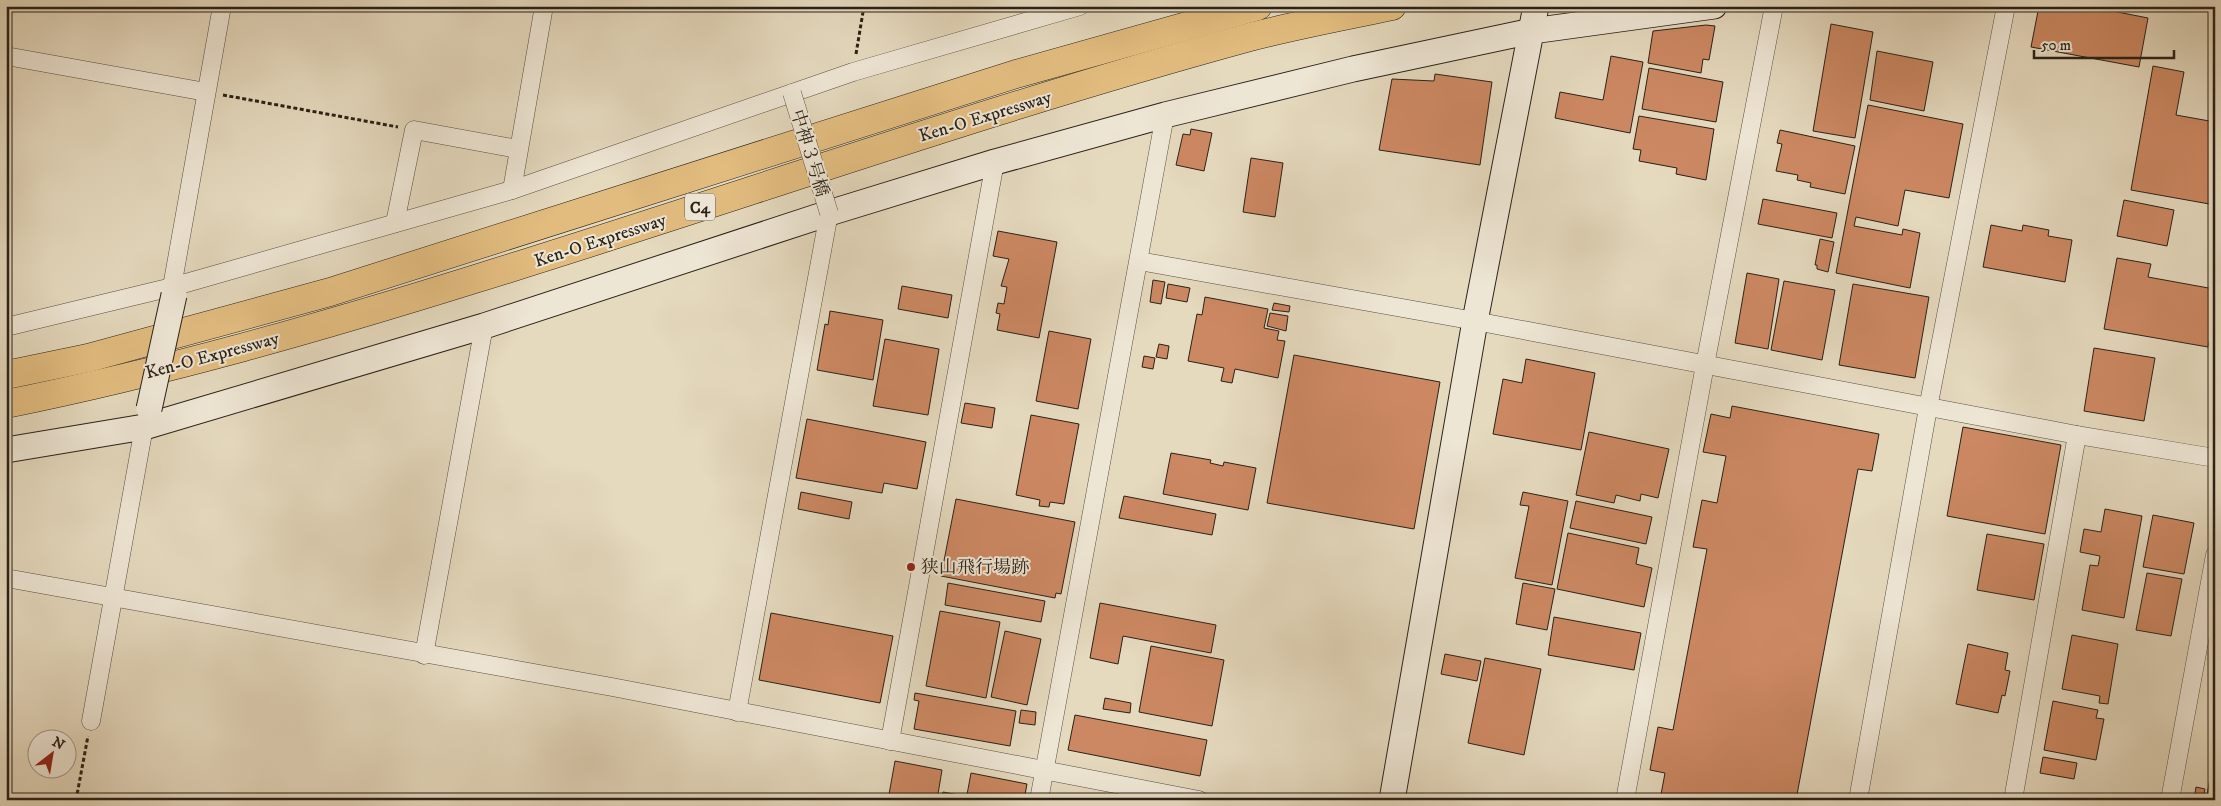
<svg xmlns="http://www.w3.org/2000/svg" width="2221" height="806" font-family="'IM FELL DW Pica','Noto Serif JP',serif">
<rect width="100%" height="100%" fill="#e5d9be"/>
<filter id="stains"><feTurbulence type="fractalNoise" baseFrequency=".004" numOctaves="4"/><feColorMatrix values="0 0 0 0 .2 0 0 0 0 .09 0 0 0 0 .02 0 0 0 .5 -.17"/></filter>
<radialGradient id="worn" r=".72"><stop offset=".6" stop-color="#630" stop-opacity="0"/><stop offset="1" stop-color="#630" stop-opacity=".3"/></radialGradient>
<g fill="#cc8863" stroke="#292118">
<polygon points="2039,6 2087,6 2148,18 2139,67 2031,47"/>
<polygon points="1831,24 1873,32 1855,138 1813,131"/>
<polygon points="1706,25 1715,26 1709,60 1703,59 1701,73 1648,63 1653,31"/>
<polygon points="1877,51 1933,62 1924,111 1870,100"/>
<polygon points="1611,56 1643,62 1630,133 1555,118 1560,92 1603,100"/>
<polygon points="2153,66 2184,72 2176,115 2215,122 2215,205 2131,190"/>
<polygon points="1649,68 1723,82 1716,122 1642,109"/>
<polygon points="1435,74 1492,82 1480,165 1379,150 1392,79 1434,81"/>
<polygon points="1868,105 1963,124 1949,198 1905,190 1898,226 1856,217 1854,226 1902,235 1903,229 1920,233 1910,288 1836,273"/>
<polygon points="1639,116 1714,129 1706,180 1676,174 1677,168 1639,161 1641,150 1633,149"/>
<polygon points="1191,129 1212,133 1204,171 1176,165 1183,134 1190,135"/>
<polygon points="1780,130 1855,146 1845,194 1810,187 1811,183 1797,180 1798,175 1776,171 1782,144 1777,143"/>
<polygon points="1251,158 1283,163 1275,217 1243,212"/>
<polygon points="1763,199 1837,213 1832,238 1758,224"/>
<polygon points="2124,200 2174,210 2167,246 2117,236"/>
<polygon points="1991,225 2022,231 2023,225 2049,230 2048,236 2072,240 2065,282 1983,267"/>
<polygon points="998,231 1057,242 1039,338 997,330 1000,314 996,313 998,303 1004,304 1007,287 1001,286 1009,259 993,256"/>
<polygon points="1820,239 1834,242 1828,272 1817,269 1817,265 1815,265"/>
<polygon points="2117,258 2151,264 2148,277 2214,289 2212,299 2215,299 2215,312 2208,347 2104,329"/>
<polygon points="1747,273 1779,279 1768,349 1735,343"/>
<polygon points="1153,280 1165,282 1161,304 1150,302"/>
<polygon points="1784,281 1835,290 1822,360 1771,350"/>
<polygon points="1168,284 1190,288 1187,302 1166,298"/>
<polygon points="1853,284 1929,297 1915,378 1839,365"/>
<polygon points="902,286 952,295 948,318 898,309"/>
<polygon points="1205,297 1268,309 1264,328 1279,331 1277,340 1285,341 1278,378 1235,369 1232,383 1221,381 1224,368 1188,361 1197,314 1202,315"/>
<polygon points="1274,303 1290,306 1289,312 1272,310"/>
<polygon points="830,311 883,320 873,380 817,370 825,324 828,325"/>
<polygon points="1270,313 1288,316 1286,331 1267,326"/>
<polygon points="1049,331 1091,339 1078,409 1036,401"/>
<polygon points="885,339 939,349 928,415 873,406"/>
<polygon points="1159,344 1169,346 1167,359 1156,357"/>
<polygon points="2094,348 2155,358 2144,421 2084,411"/>
<polygon points="1294,355 1440,382 1414,529 1267,503"/>
<polygon points="1144,356 1155,358 1153,369 1142,367"/>
<polygon points="1526,359 1595,373 1581,450 1493,434 1503,379 1522,383"/>
<polygon points="965,403 995,408 992,428 961,423"/>
<polygon points="1732,406 1879,434 1872,471 1858,469 1796,800 1660,800 1665,773 1650,770 1658,727 1673,730 1707,549 1693,547 1702,500 1717,503 1726,456 1703,452 1711,414 1730,418"/>
<polygon points="1031,415 1079,424 1064,504 1050,502 1049,507 1039,506 1040,500 1016,495"/>
<polygon points="807,419 926,442 917,489 884,483 882,493 796,478"/>
<polygon points="1963,427 2061,445 2045,534 1947,516"/>
<polygon points="1589,432 1669,449 1658,498 1641,494 1640,501 1616,495 1614,503 1576,495"/>
<polygon points="1171,453 1211,460 1210,463 1223,466 1224,462 1256,468 1248,510 1163,494"/>
<polygon points="801,492 852,502 849,519 798,509"/>
<polygon points="1523,492 1568,501 1552,585 1515,578 1529,506 1520,505"/>
<polygon points="1124,496 1216,514 1212,535 1119,518"/>
<polygon points="956,499 1075,522 1061,594 1056,593 1055,598 941,576"/>
<polygon points="1576,501 1652,517 1646,544 1570,528"/>
<polygon points="2105,509 2142,516 2124,618 2082,610 2090,565 2098,566 2100,556 2080,552 2084,529 2101,532"/>
<polygon points="2153,515 2194,523 2184,574 2143,567"/>
<polygon points="1568,533 1639,548 1636,564 1652,568 1644,607 1557,589"/>
<polygon points="1987,534 2044,544 2034,600 1977,590"/>
<polygon points="2147,573 2182,579 2171,636 2136,630"/>
<polygon points="948,583 1045,601 1041,622 945,605"/>
<polygon points="1523,583 1555,589 1547,630 1516,624"/>
<polygon points="1100,603 1216,625 1211,653 1123,636 1118,664 1090,658"/>
<polygon points="940,611 1000,622 986,698 926,686"/>
<polygon points="771,613 893,636 880,703 759,680"/>
<polygon points="1554,617 1641,633 1634,670 1548,655"/>
<polygon points="1005,631 1041,639 1027,705 991,697"/>
<polygon points="2072,635 2118,644 2108,704 2099,703 2100,696 2062,689"/>
<polygon points="1968,644 2008,653 2005,670 2010,671 2005,696 2002,695 1998,713 1956,704"/>
<polygon points="1151,646 1224,660 1212,726 1139,712"/>
<polygon points="1445,654 1481,661 1477,681 1441,674"/>
<polygon points="1485,658 1541,669 1524,755 1468,743"/>
<polygon points="915,693 1016,711 1010,746 914,729 919,701 914,700"/>
<polygon points="1105,698 1131,703 1130,713 1103,709"/>
<polygon points="2053,701 2098,710 2096,718 2104,719 2096,760 2044,750"/>
<polygon points="1021,710 1036,712 1035,725 1019,723"/>
<polygon points="1075,715 1207,740 1200,776 1068,750"/>
<polygon points="2043,757 2077,763 2074,779 2040,773"/>
<polygon points="895,761 942,770 937,800 888,800"/>
<polygon points="971,773 1027,784 1024,800 966,800"/>
<polygon points="2210,778 2215,779 2215,800 2206,800"/>
<polygon points="2196,787 2205,789 2203,800 2194,800"/>
<polygon points="943,792 959,795 958,800 941,800"/>
<polygon points="1445,795 1473,800 1444,800"/>
</g>
<g fill="none" stroke-linecap="round" stroke-linejoin="round">
<g stroke="#584f42" stroke-width="19">
<g id="street">
<polyline points="6,56 206,92"/>
<polyline points="512,190 544,6"/>
<polyline points="395,223 414,130 518,149"/>
<polyline points="1139,261 1475,321 2077,435 2215,458"/>
<polyline points="172,287 222,6"/>
<polyline points="6,327 172,287 512,190 853,72 1080,6"/>
<polyline points="6,578 612,687 1199,800"/>
<polyline points="424,655 484,326"/>
<polyline points="737,712 829,213"/>
<polyline points="91,721 144,427"/>
<polyline points="890,741 995,162"/>
<polyline points="1039,800 1165,115"/>
<polyline points="1625,800 1705,365 1774,6"/>
<polyline points="1858,800 1928,408 2006,6"/>
<polyline points="2013,800 2077,435"/>
<polyline points="2170,800 2215,555"/>
</g>
</g>
<g stroke="#292118" stroke-width="27">
<g id="secondary">
<polyline points="6,450 144,427 484,326 829,213 995,162 1165,115 1353,69 1532,31 1714,6"/>
<polyline points="1392,800 1475,321 1536,6"/>
</g>
</g>
<g stroke="#292118" stroke-width="29">
<g id="highway">
<polyline points="6,375 88,358 330,292 1016,74 1258,6"/>
<path d="M6 404C165 372 321 327 475 279 734 199 989 108 1250 37 1296 25 1345 16 1392 6"/>
</g>
</g>
<g stroke="#292118" stroke-width="3" stroke-dasharray="4 2.5" stroke-linecap="butt">
<polyline points="856,54 864,6"/>
<polyline points="223,95 398,127"/>
<polyline points="76,800 88,736"/>
</g>
<use href="#street" stroke="#eee6d5" stroke-width="18"/>
<use href="#secondary" stroke="#eee6d5" stroke-width="25"/>
<use href="#highway" stroke="#e2bc7f" stroke-width="28"/>
<g stroke="#584f42" stroke-width="19" stroke-linecap="butt">
<polyline id="street-bridge" points="792,93 829,213"/>
</g>
<g stroke="#292118" stroke-width="27" stroke-linecap="butt">
<polyline id="secondary-bridge" points="149,409 174,295"/>
</g>
<use href="#street-bridge" stroke="#eee6d5" stroke-width="18"/>
<use href="#secondary-bridge" stroke="#eee6d5" stroke-width="25"/>
</g>
<circle fill="#8f2418" stroke="#eee6d5" stroke-width="2" cx="911" cy="567" r="5"/>
<g text-anchor="middle" stroke-width="4" stroke-linejoin="round" paint-order="stroke">
<rect fill="#eee6d5" stroke="#645c51" stroke-width="1" x="685" y="193.5" width="30" height="27" rx="4"/>
<g font-size="16" font-weight="bold" fill="#292118">
<text x="700" y="213">C4</text>
</g>
<g font-size="18" fill="#292118" stroke="#eee6d5">
<text transform="translate(985 116) rotate(-17)" y="6">Ken-O Expressway</text>
<text transform="translate(810 153) rotate(73)" y="6">中神３号橋</text>
<text transform="translate(600 240) rotate(-18)" y="6">Ken-O Expressway</text>
<text transform="translate(212 355) rotate(-15)" y="6">Ken-O Expressway</text>
</g>
<g font-size="18" fill="#292118" stroke="#eee6d5" text-anchor="start">
<text x="921" y="573">狭山飛行場跡</text>
</g>
</g>
<rect width="2221" height="806" fill="none" stroke="#e5d9be" stroke-width="25"/>
<rect x="8" y="8" width="2206" height="791" fill="none" stroke="#292118" stroke-width="2.5"/>
<rect x="12" y="12" width="2196" height="781" fill="none" stroke="#292118"/>
<g transform="translate(52 754) rotate(31)"><circle r="24" fill="#eee6d5" stroke="#9f9789"/>
<path d="M0-4L9 19L0 12L-9 19Z" fill="#8f2418"/>
<text y="-8" font-size="14" font-weight="bold" text-anchor="middle" fill="#292118">N</text>
</g>
<path d="M2034 50v8h140v-8" fill="none" stroke="#292118" stroke-width="2.5"/>
<text x="2041" y="50" font-size="15" fill="#292118" stroke="#eee6d5" stroke-width="4" paint-order="stroke">50 m</text>
<rect width="100%" height="100%" filter="url(#stains)"/>
<rect width="100%" height="100%" fill="url(#worn)"/>
</svg>
